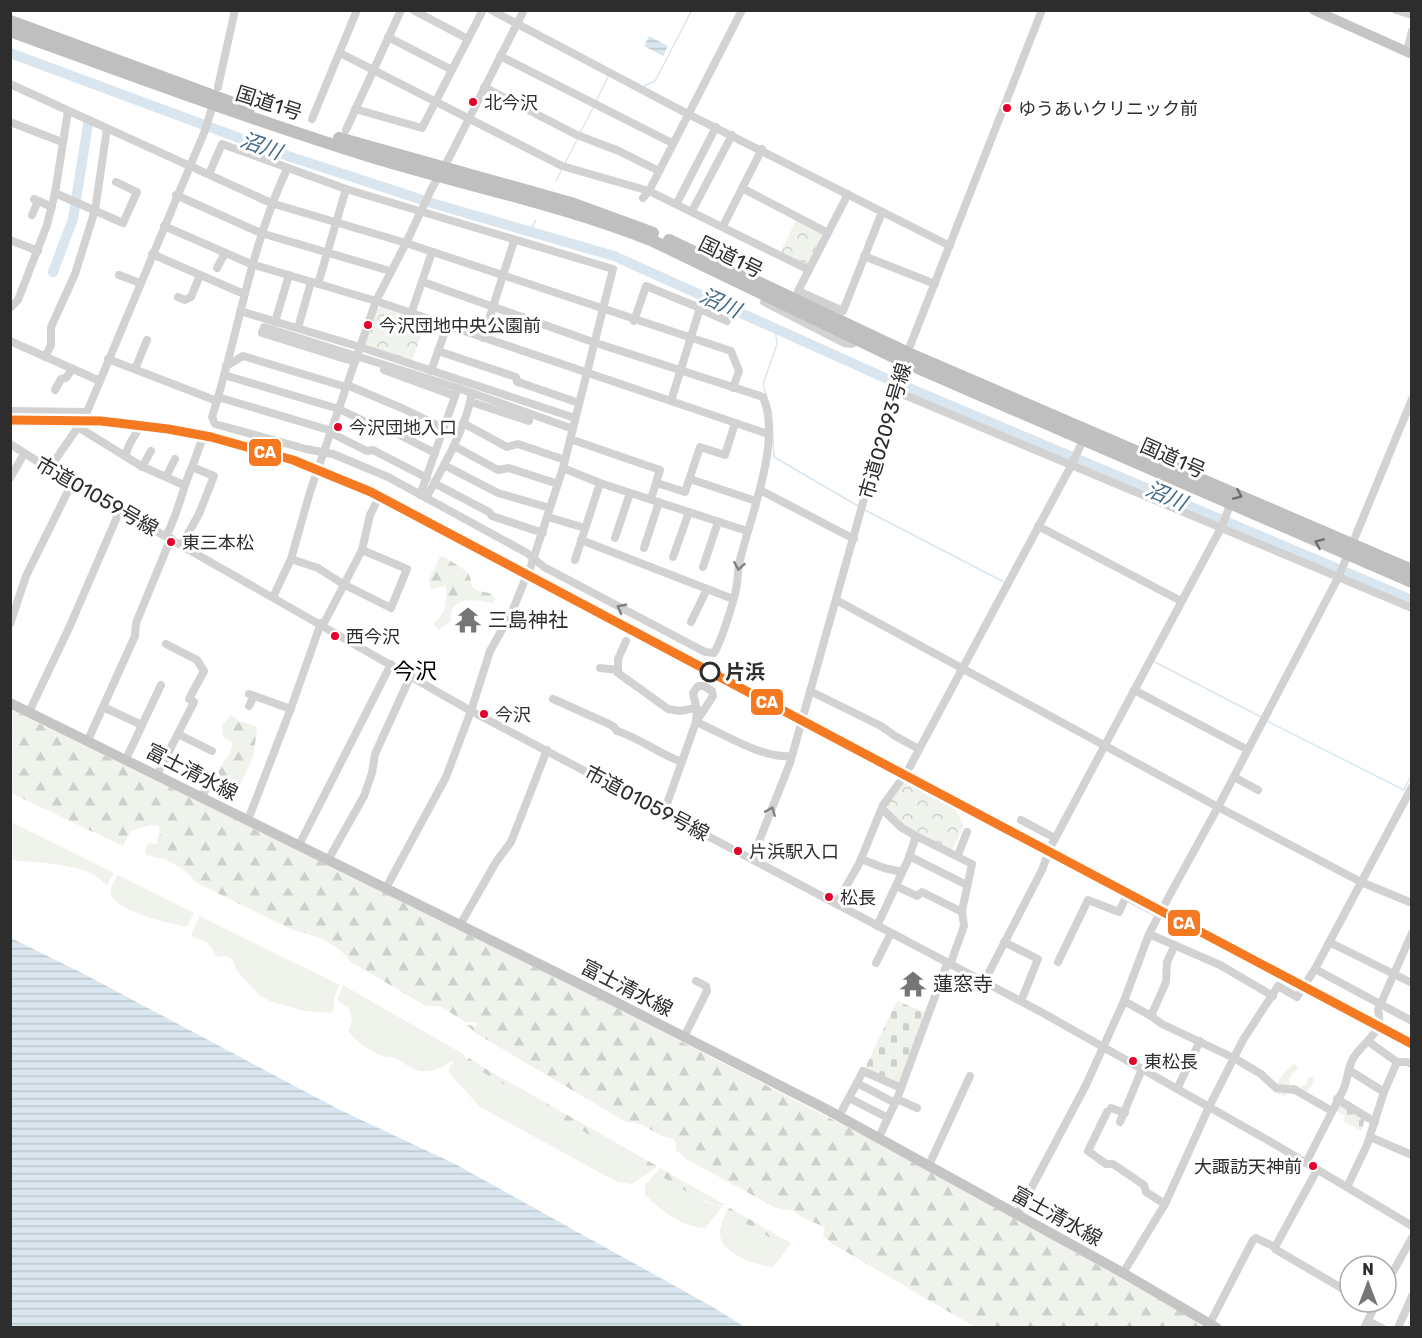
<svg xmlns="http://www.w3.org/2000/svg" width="1422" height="1338" font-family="Rubik,'Noto Sans JP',sans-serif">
<defs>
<pattern id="forest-firs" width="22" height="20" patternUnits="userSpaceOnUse" patternTransform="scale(1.5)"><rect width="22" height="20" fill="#eff3ec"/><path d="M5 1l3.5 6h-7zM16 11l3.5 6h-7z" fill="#cdd1cb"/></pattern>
<pattern id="cemetery-stones" width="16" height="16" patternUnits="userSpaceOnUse" patternTransform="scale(1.5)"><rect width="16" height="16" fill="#eff3ec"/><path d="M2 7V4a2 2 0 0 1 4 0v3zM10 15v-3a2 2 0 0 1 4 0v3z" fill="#cdd1cb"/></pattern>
<pattern id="park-crowns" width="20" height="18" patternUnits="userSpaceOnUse" patternTransform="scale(1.5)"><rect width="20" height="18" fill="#eff3ec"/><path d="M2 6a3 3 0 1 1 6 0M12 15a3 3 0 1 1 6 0" fill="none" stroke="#cdd1cb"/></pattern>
<pattern id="water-rules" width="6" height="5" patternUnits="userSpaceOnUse" patternTransform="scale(1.5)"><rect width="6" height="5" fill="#d9e6ef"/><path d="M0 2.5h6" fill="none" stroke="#bbc6cd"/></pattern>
</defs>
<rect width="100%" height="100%" fill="#fff"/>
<g fill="#eff3ec">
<path d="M11 822 114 873 107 885C102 882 101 879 96 876 86 868 53 864 39 862 29 861 20 863 11 859Z"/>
<path d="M118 875 194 913 187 927C171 923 113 912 111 893 110 887 115 880 118 875Z"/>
<path d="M199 916 340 985 334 997V1008L332 1013 305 1011 270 1001 259 995 238 972 232 959 226 956 218 957C213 952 211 945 205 941 200 939 196 939 191 935Z"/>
<path d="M343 985 465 1055 468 1063 651 1171 632 1184 617 1182 480 1107 450 1074 449 1068 454 1060C446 1064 439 1070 429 1071 415 1073 409 1066 399 1060 395 1057 390 1058 386 1057 372 1053 355 1042 348 1030L352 1021 349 1008 339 1002 338 998Z"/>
<path d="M656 1173 705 1202 722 1207 705 1228C681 1227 662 1211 645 1195V1185Z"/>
<path d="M727 1210 730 1214 774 1240 790 1245 773 1267C756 1265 719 1254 720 1233 720 1225 724 1217 727 1210Z"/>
</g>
<g fill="url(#forest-firs)">
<path d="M440 557H444C449 560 462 568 466 571 477 582 462 589 490 593L496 599 491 603C476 599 448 596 451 620L439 630 433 624 444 612 447 591 445 586 431 589 429 579Z"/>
<path d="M10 709 589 994 876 1142 1157 1298 1206 1327H975L831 1243 823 1235 825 1228C815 1221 803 1221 795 1211L776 1208 688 1160 676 1150V1143L672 1138C655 1137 647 1121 626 1122L477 1034 467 1025 477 1026 476 1022H465L440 1006H426L351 962C338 944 316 935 295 931L197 883 183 869 164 859 146 855 145 850 149 843 156 844 160 833 159 826 151 825 130 831 123 846 11 793Z"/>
<path d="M231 715 239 721 256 726 257 730 253 757 239 787 222 780 218 771C223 760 233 755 232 742L223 737 222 725Z"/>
<polygon points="469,1058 481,1066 657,1166 651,1171 467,1063 467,1060"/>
<path d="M1294 1064 1298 1067 1289 1079V1084L1301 1087 1306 1084 1308 1077H1313L1314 1082 1306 1093 1289 1091 1286 1096 1274 1093C1276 1082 1285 1071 1294 1064Z"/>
<path d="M660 1168 725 1205C712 1210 670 1181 656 1173Z"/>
<polygon points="728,1207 791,1243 790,1245 774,1240 729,1214 727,1210"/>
</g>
<g fill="url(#cemetery-stones)">
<polygon points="897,1001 927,1013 899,1086 864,1070"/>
<polygon points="1337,1101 1365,1118 1362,1131 1343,1121 1345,1116 1334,1110"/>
</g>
<g fill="url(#park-crowns)">
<polygon points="797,219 823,232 823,236 809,265 805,266 780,253"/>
<polygon points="381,307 426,323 412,361 366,345 364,342 375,310"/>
<polygon points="906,781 932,796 938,795 955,808 964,826 952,850 903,825 884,808 898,786"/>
</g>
<g fill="url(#water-rules)">
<polygon points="649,36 668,46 663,56 644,46"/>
<polygon points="11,938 82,973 338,1109 455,1164 711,1306 745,1327 11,1327"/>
</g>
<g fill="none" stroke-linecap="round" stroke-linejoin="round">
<g stroke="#d9e6ef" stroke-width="1.5">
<polyline points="644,86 655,81 692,10"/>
<polyline points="596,101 608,77"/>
<polyline points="580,133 593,108"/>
<polyline points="565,163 577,140"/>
<polyline points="556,181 561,171"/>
<polyline points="530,231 536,220"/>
<polyline points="772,414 763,384 777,344 775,328"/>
<polyline points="772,418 774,457 858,506"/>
<polyline points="865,510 1004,582"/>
<polyline points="1153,661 1261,717"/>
<polyline points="1267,721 1404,790 1412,774"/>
</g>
<g stroke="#d9e6ef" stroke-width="10">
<polyline points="10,53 291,157 435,204 614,256 883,377 1412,600"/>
<polyline points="53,272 73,219 88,124"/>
</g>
<g stroke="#d2d2d2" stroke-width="8">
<polyline points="413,10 468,39"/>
<polyline points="491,10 688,114 950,246"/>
<polyline points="1396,10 1412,15"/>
<polyline points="388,37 452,70"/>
<polyline points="1407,52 1412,31"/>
<polyline points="340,53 562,166 649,191 809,270"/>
<polyline points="500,56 672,143"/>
<polyline points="10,84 271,203 406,243 731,351 739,371 733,388"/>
<polyline points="218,87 235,10"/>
<polyline points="484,87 577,135 619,151 659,171"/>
<polyline points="355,109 422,128 483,10"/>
<polyline points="312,119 357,10"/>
<polyline points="10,122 62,142"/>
<polyline points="346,130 401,10"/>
<path d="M287 169C249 250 239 333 212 417L215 424 306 449 333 454 388 477 527 553 544 567 705 652 714 653C721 642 736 596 737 583 738 575 738 567 740 560 751 515 782 440 763 397L593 342 423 282"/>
<polyline points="209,174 222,144 346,189 613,269 563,468 530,569"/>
<polyline points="742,188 828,233"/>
<polyline points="55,193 123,223 137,192 116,182"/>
<polyline points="848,194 798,291 843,311 882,212"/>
<polyline points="176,195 261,233 390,271"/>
<polyline points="643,198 649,191 742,10"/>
<polyline points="34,199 52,207"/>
<polyline points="677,203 716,127"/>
<polyline points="692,211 732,135"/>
<polyline points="32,215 38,201"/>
<polyline points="164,226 251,264 376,301 768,434"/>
<polyline points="723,226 762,149"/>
<polyline points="10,240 38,251"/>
<polyline points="152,254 244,294"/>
<polyline points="864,256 935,284"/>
<polyline points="217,268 225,253"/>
<polyline points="119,275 140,283"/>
<polyline points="318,284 346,189"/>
<polyline points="178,297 185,300 191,297 200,275"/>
<polyline points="764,302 844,343 851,344 859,341"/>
<polyline points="10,308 18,300 47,225 55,193 68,111"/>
<polyline points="700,309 727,321"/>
<polyline points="240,311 360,347 575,418"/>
<polyline points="411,314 432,252"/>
<polyline points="634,321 646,286 700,308 671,401"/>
<polyline points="275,322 289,275"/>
<polyline points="298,328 311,282"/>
<polyline points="483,338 514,241"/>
<polyline points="10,341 100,381"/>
<polyline points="438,351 516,377 517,382 521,383 579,403"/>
<polyline points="45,357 51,345 51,327 75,274 95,210 107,129"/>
<polyline points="108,359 217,401"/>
<polyline points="355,362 262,333 264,327 458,388 573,429"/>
<polyline points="226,366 243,356 346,387"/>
<polyline points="135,369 147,340"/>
<polyline points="384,370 455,396"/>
<polyline points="431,371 447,326"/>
<polyline points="224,375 339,409 374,426 382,426 435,453"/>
<polyline points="347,385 404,409 443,428"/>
<polyline points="55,390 61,379 66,378 72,369"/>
<polyline points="895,391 1412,608"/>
<polyline points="218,397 332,431"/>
<polyline points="471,402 529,421"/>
<polyline points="10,411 87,412 204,133 213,105"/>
<polyline points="463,423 507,447 518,444 565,460"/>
<polyline points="331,433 367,451 373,450 427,478"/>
<polyline points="570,439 660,470 651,499"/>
<polyline points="10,444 72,483 471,711 1043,1013 1271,1142 1412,1226"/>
<polyline points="454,446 498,470 509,468 558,484"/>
<polyline points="125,456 130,443 138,430"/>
<polyline points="444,465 498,493 550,508"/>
<polyline points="142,467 151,451"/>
<polyline points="563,468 600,483 747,531"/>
<polyline points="49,469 78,427 141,466 184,485"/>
<polyline points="166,477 175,459"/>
<polyline points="10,478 24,454"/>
<polyline points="690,479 756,501"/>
<polyline points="434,483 489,512 492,516 543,533"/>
<polyline points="657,483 685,492 700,447 725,455 735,423"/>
<polyline points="760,490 854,539"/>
<polyline points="420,495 458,388"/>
<path d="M426 498C444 465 465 431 472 393"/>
<polyline points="548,517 585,528"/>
<polyline points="1038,526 1181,601"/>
<path d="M166 536C178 515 182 489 192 467"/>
<polyline points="615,538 630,493"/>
<polyline points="581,540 733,599"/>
<polyline points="182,544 199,514 214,476 192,467 202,440"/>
<polyline points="644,548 659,502"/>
<polyline points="673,557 689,512"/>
<polyline points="291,559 318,568 343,584 391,608 407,569 362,550"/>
<polyline points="575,560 600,483"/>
<polyline points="703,567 718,522"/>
<polyline points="273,597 291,559 310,492 376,301 406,243 432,188 449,158 524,10"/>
<polyline points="836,600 1218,807 1361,882 1412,903"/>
<polyline points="691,622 707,589"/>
<polyline points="10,624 26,576 72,483"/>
<polyline points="323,625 362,550 370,515 376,503"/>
<polyline points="626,641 618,659 618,673 668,709 680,711 696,708"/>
<polyline points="600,668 618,670"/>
<polyline points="1134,690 1248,750"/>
<polyline points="810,691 881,726 895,736 919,749"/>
<polyline points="249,694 291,709"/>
<path d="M553 699 609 724 614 727 617 731C640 738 659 754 682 762"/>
<polyline points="249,706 254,696"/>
<polyline points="103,707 142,725"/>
<polyline points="29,712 69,628 120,510"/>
<path d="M696 722C723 733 762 759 791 756"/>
<polyline points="178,734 212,751"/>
<polyline points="88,740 135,636 136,623 171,538"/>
<polyline points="126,759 161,685"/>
<polyline points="157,775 194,702 189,699 204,671 197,660 166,644"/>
<polyline points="1234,777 1258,790"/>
<polyline points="202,797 213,775"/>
<polyline points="664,812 696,722 713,696 712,691 704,686 698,686 693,693 697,710 696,722"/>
<polyline points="248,820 291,708 321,623"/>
<polyline points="1021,820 1055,838"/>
<polyline points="916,836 972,864 962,911 964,926 950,965"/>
<polyline points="299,845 391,664"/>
<polyline points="958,855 967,832"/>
<polyline points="909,856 967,885"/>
<polyline points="752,859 790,763 899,374 1042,10"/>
<polyline points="861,859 884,868 902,872"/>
<polyline points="328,860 364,796 372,773 375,754 411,675"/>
<polyline points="896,886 917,896 922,892 962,912"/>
<polyline points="386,888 446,777 471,711 490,651 512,612 526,577"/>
<polyline points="836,904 859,864 883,805 907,772 1072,464 1083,440"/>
<polyline points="460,925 496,862 511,842 547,750"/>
<polyline points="877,926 908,860 916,836 902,828 882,809"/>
<polyline points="1149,934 1220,965 1273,996"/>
<polyline points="1004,942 1038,959 1021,1001"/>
<polyline points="1329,942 1412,983"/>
<polyline points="1058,962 1088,900 1119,912 1126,897 1159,914"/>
<polyline points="876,963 891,933"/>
<polyline points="1315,969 1412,1021"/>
<polyline points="984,982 1042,870 1050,848 1222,526 1230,505"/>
<polyline points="1124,1001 1151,1016 1166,982 1167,962 1175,945"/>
<polyline points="1151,1016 1162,1024 1234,1058 1261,1074 1276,1088 1295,1090 1332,1111"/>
<polyline points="684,1037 707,991 706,986 696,981"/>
<polyline points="1397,1062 1407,1062 1412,1064"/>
<polyline points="1349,1070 1384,1092"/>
<polyline points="857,1083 863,1071 901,1088"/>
<polyline points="1177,1089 1200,1041"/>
<polyline points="849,1098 888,1118"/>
<polyline points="897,1099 917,1108"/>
<polyline points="1337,1099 1375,1122"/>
<polyline points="1111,1108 1125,1113"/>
<polyline points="1107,1112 1088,1151 1106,1164 1113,1164 1144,1185 1146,1192 1165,1204"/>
<polyline points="839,1116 857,1083 895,1103"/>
<polyline points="1120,1122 1142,1069"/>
<polyline points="879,1137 897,1099 947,964"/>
<polyline points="1370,1137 1412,1155"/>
<path d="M1306 1163C1318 1138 1332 1113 1344 1088 1348 1078 1348 1066 1354 1057 1363 1042 1385 1032 1378 1010L1412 933"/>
<polyline points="929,1165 970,1076"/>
<polyline points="1347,1187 1367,1145 1384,1092 1397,1062 1369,1042"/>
<polyline points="1017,1215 1086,1085 1124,1001 1149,934 1161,911 1218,807 1339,576 1412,399"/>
<polyline points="1275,1247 1275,1249 1350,1293"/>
<polyline points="1123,1273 1165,1204 1209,1107 1243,1040 1278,986 1297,997 1315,969 1412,787"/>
<polyline points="1386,1284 1412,1238"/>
<polyline points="1368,1321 1382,1328"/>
<polyline points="1210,1323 1253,1240 1256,1238 1275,1247 1317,1170"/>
<polyline points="1364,1328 1377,1302"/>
<polyline points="1398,1328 1412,1296"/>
</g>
<g stroke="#c5c5c5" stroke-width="10">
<polyline points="1314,10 1412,54"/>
<polyline points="10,703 604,996 824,1108 1123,1273 1217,1328"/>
</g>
<g stroke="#bfbfbf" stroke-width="12">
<polyline points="10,21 249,109"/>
<path d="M10 31C131 75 252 120 375 158 468 186 563 205 653 241L904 362 1412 582"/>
<polyline points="339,138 571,203 653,233"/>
<polyline points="669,240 908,353 1412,570"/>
</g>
<g stroke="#fff" stroke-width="14">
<polyline id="rail-1" points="10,420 101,421 168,429 211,437 293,460 371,492 1412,1044"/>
</g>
<use href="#rail-1" stroke="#f47921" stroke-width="9"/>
</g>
<defs><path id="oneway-chevron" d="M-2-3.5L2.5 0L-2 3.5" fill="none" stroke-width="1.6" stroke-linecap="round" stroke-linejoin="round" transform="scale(1.5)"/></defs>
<g stroke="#6f6f6f">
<use href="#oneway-chevron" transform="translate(1238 495) rotate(23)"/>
<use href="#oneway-chevron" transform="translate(1319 543) rotate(-157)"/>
</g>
<g stroke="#808080">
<use href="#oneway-chevron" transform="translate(739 566) rotate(100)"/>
<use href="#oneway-chevron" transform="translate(621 608) rotate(-152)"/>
<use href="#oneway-chevron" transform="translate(771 811) rotate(-68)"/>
</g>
<defs>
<g id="temple-bare" transform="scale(2.07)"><path d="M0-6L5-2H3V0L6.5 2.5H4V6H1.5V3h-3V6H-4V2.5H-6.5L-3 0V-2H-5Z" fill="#767676" stroke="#fff" stroke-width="2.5" paint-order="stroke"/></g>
</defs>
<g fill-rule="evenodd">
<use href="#temple-bare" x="468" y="620"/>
<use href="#temple-bare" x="913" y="984"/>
</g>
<g fill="#e4002b" stroke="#fff" stroke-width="2">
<circle cx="473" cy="102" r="5"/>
<circle cx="1007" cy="108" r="5"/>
<circle cx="368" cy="325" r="5"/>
<circle cx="338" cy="427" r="5"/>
<circle cx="171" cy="542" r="5"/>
<circle cx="335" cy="636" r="5"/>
<circle cx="484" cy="714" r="5"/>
<circle cx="738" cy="851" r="5"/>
<circle cx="829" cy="897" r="5"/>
<circle cx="1133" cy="1061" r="5"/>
<circle cx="1313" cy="1166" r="5"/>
</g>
<circle fill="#fff" stroke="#2d2d2d" stroke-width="3" cx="710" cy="672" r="9"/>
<g text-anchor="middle" stroke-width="6" stroke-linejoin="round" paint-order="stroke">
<g font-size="18" fill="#2d2d2d" stroke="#fff" text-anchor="start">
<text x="484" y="109">北今沢</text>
<text x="1018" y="115">ゆうあいクリニック前</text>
<text x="379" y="332">今沢団地中央公園前</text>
<text x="349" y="434">今沢団地入口</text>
<text x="182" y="549">東三本松</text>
<text x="346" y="643">西今沢</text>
<text x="495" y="721">今沢</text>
<text x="749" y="858">片浜駅入口</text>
<text x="840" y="904">松長</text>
<text x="1144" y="1068">東松長</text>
<text x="1302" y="1173" text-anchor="end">大諏訪天神前</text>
</g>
<g font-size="20" fill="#2d2d2d" stroke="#fff">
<text transform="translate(269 103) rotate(18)" y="7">国道1号</text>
<text transform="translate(731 257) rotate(26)" y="7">国道1号</text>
<text transform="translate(885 431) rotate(-74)" y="7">市道02093号線</text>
<text transform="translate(1173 458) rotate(24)" y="7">国道1号</text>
<text transform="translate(97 496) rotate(30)" y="7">市道01059号線</text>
<text transform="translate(192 772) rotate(27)" y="7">富士清水線</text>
<text transform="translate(647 803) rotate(28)" y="7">市道01059号線</text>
<text transform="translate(627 988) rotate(27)" y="7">富士清水線</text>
<text transform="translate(1057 1216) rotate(29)" y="7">富士清水線</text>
</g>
<g font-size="20" fill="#2d2d2d" stroke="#fff" text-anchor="start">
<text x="488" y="627">三島神社</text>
<text x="933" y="991">蓮窓寺</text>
</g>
<g font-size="20" font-weight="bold" fill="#2d2d2d" stroke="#fff" text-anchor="start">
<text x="725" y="679">片浜</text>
</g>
<g font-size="21" font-style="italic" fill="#436a87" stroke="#fff">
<text transform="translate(261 146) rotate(20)" y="7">沼川</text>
<text transform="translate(720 303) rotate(24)" y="7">沼川</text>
<text transform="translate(1166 496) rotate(23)" y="7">沼川</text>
</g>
<g font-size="22" fill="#000" stroke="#fff">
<text x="415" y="679">今沢</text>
</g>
</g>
<g stroke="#fff" stroke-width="2">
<rect x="248" y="438" width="34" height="29" rx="6" fill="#f47921"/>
<rect x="750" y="688" width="34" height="28" rx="6" fill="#f47921"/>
<rect x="1167" y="909" width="34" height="28" rx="6" fill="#f47921"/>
</g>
<g font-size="16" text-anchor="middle" font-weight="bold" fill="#fff">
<text x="265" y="458">CA</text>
<text x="767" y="708">CA</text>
<text x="1184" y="929">CA</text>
</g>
<rect width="1422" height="1338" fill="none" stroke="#2d2d2d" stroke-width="24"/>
<g transform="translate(1368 1284)"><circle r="28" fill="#ffffff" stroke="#ababab" stroke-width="1.5"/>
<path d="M0-4.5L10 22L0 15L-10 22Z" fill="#767676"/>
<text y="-9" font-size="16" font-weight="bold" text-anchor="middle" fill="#2d2d2d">N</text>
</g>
</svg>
